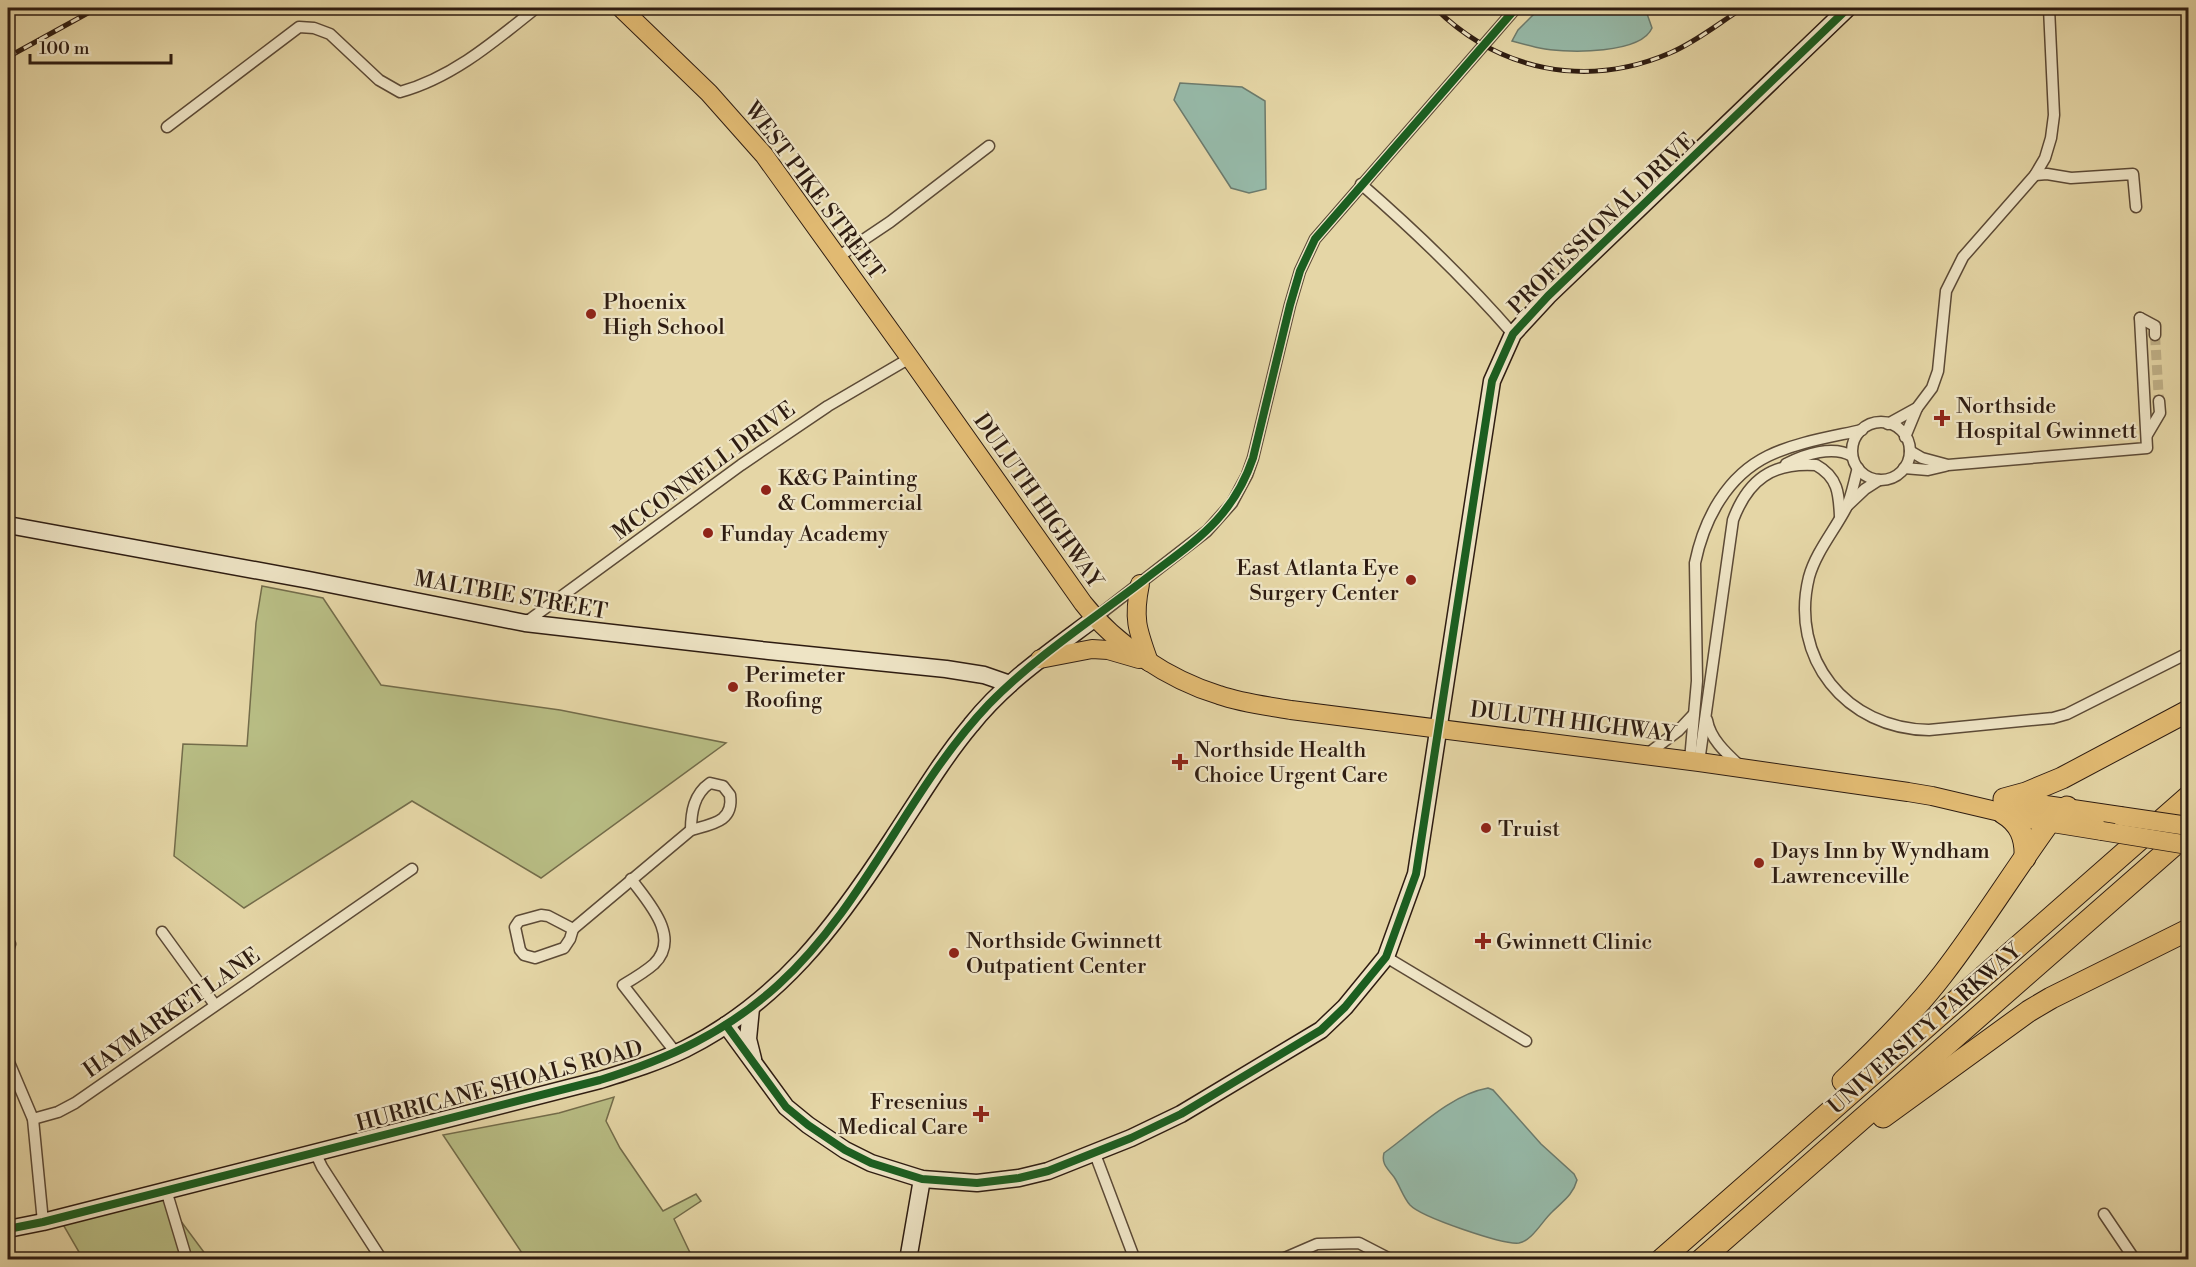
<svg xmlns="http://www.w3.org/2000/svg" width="2196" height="1267" font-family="'Libre Bodoni',serif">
<rect width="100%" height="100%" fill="#e5d6a6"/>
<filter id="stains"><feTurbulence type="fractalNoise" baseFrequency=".00333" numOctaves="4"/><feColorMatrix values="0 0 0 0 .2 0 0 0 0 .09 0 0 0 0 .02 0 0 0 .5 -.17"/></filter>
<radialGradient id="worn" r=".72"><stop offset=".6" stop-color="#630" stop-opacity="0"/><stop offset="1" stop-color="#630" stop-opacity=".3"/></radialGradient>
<g fill="#b8bd84" stroke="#736c4a" stroke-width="1.5">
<polygon points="262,586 323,598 381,685 560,710 726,743 541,878 412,801 244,908 174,856 183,744 247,746 256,623"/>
<polygon points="614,1097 606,1121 620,1148 663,1211 696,1194 701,1201 674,1219 693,1259 526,1259 443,1135 559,1113"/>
<polygon points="163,1197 209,1259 83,1259 61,1221"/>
</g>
<g fill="#96b9a8" stroke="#6c7a6c" stroke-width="1.5">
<path d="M1540 8H1645L1652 28C1641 54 1569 53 1545 49 1534 47 1523 44 1512 41L1518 30Z"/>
<polygon points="1180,83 1242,87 1265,101 1266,189 1249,193 1231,188 1174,100"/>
<path d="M1488 1088 1493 1090 1541 1144 1574 1174 1577 1180C1573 1195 1563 1201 1552 1212 1543 1220 1532 1241 1519 1243 1503 1245 1421 1217 1410 1205 1403 1197 1400 1186 1394 1177 1388 1169 1381 1164 1384 1153 1415 1131 1449 1095 1488 1088Z"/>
</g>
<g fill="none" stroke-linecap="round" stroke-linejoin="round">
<polyline stroke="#c0b188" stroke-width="10" stroke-dasharray="10 5" stroke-linecap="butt" points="2155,335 2159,401"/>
<g stroke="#5c4a36" stroke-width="13">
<g id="street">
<path d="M167 127 299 27 314 28 330 34 379 80 400 92C452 78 495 41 536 8"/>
<polyline points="2035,175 2047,174 2071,178 2133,174 2136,207"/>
<path d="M1361 184C1415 231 1466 280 1513 334"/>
<polyline points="838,257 890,222 989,146"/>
<polyline points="2140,318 2155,326 2155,335"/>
<circle cx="1881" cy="451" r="29"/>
<polyline points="1888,424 1917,408 1932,388 1938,371 1946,291 1963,257 2035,175 2045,158 2051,138 2054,115 2049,8"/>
<polyline points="2147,435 2160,413 2159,401"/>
<polyline points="1905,437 1917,408"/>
<polyline points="1910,451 1922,458 1948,465 2147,448 2140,318"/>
<path d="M1786 464C1805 454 1833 445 1852 456"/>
<path d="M1858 468C1854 481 1852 496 1846 508 1834 531 1816 552 1809 577 1789 658 1846 729 1929 730L2053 718 2067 714 2188 653"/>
<polyline points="1904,468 1928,470 1945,466"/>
<polyline points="1847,506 1865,489 1879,480"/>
<polyline points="1095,618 1207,531 1232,503 1247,475 1253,458 1290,305 1300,271 1315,239 1516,8"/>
<polyline points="525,623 741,465 828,406 910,358"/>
<path d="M1707 720C1710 739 1727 754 1741 767"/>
<polyline points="1646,755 1678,731 1694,714"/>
<path d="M1690 760 1697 681 1695 563C1704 519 1727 476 1768 456 1797 442 1831 437 1862 430"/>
<path d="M1699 762 1733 520C1748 480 1772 462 1816 465 1838 477 1839 494 1840 516"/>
<path d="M710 783 723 786 730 795C734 822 712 824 691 830 691 812 694 794 710 783Z"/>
<path d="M631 879C647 901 682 937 654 964 645 972 633 979 623 985L676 1053"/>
<polygon points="541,915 548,916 573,929 570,939 564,948 535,958 524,955 520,950 515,927 519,921"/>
<polyline points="573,929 691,830"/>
<polyline points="162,932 215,1005"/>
<polyline points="8,950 10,944"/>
<polyline points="1386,957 1526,1041"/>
<polyline points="8,1060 33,1119 43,1222"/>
<polyline points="33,1119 58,1112 75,1103 412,869"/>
<polyline points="315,1152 322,1167 382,1260"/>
<polyline points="1095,1154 1135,1260"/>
<polyline points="166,1190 187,1260"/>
<polyline points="2104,1214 2135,1260"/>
<polyline points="1280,1260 1317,1244 1359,1243 1392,1260"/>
</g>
</g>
<g stroke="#2e1c11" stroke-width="19">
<g id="secondary">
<polyline points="8,525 309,580 525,623 769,651 946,669 984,675 1010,684"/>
<polyline points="751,1008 748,1039 753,1059"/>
<polyline points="726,1025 786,1107 808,1125 845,1150 871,1163 922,1179 977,1183 1019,1178 1048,1171 1131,1138 1181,1114 1321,1030 1345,1007 1386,957 1416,874 1492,381 1513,334 1548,296 1848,8"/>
<path d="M8 1229 43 1222 600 1080C629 1071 658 1062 685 1049 779 1002 835 927 891 841 917 802 941 761 971 725 1005 682 1051 651 1095 618"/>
<polyline points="908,1260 922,1179"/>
</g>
</g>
<g stroke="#2e1c11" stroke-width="20">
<g id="primary">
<path d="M621 8 709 93 764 155 910 358 1083 603C1115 644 1169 680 1219 695 1242 703 1267 706 1291 710L1699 762 1908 792 1932 796 2034 820 2102 831"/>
<path d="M1140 584C1133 618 1137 629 1149 662"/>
<polyline points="1040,659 1092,649 1108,650 1139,659"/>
<polyline points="2006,799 2120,816"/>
</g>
</g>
<g stroke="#2e1c11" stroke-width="23">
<g id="highway">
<polyline points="2004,799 2026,793 2062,778 2188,711"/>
<path d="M2003 813C2020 823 2026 838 2025 858"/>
<path d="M1843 1081C1879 1047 1913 1013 1943 974 1983 922 2017 866 2056 813L2067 807"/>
<polyline points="1883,1117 2029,1011 2051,998 2188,930"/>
<polyline points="1661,1260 2188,797"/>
<polyline points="1701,1260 2188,833"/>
</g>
</g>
<use href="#street" stroke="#eee4c5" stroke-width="10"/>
<use href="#secondary" stroke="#eee4c5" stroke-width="16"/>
<use href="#primary" stroke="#e2bb73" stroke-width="18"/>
<use href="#highway" stroke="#e2bb73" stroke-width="21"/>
<g stroke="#2e1c11" stroke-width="5">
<g id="rail">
<path d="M1435 8C1499 71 1586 89 1670 53 1696 42 1719 23 1743 8"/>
<polyline points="8,57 97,8"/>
</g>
</g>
<use href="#rail" stroke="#eee4c5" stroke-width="3" stroke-dasharray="9" stroke-linecap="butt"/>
<g stroke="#2e1c11" stroke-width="20" stroke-linecap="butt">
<g id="primary-bridge">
<polyline points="2120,816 2188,826"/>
<polyline points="2102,831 2188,845"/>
</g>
</g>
<use href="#primary-bridge" stroke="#e2bb73" stroke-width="18"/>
<g stroke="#eee4c5" stroke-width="11">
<g id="cycleway">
<polyline points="726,1025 786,1107 808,1125 845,1150 871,1163 922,1179 977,1183 1019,1178 1048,1171 1131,1138 1181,1114 1321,1030 1345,1007 1386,957 1416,874 1492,381 1513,334 1548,296 1848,8"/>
<path d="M8 1229 43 1222 600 1080C668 1059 725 1033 778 985 866 905 908 789 989 704 1035 657 1092 620 1144 580 1193 542 1232 520 1253 458L1290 305 1300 271 1315 239 1516 8"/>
</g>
</g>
<use href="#cycleway" stroke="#1b5e20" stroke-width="8"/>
</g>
<g fill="#8f2418" stroke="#eee4c5" stroke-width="2">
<circle cx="591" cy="314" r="6"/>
<path d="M1939 409h6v6h6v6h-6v6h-6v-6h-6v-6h6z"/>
<circle cx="766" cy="490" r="6"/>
<circle cx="708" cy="533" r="6"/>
<circle cx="1411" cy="580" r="6"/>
<circle cx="733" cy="687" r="6"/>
<path d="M1177 753h6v6h6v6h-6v6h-6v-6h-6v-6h6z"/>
<circle cx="1486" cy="828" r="6"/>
<circle cx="1759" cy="863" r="6"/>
<path d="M1480 932h6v6h6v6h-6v6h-6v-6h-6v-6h6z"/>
<circle cx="954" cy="953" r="6"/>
<path d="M978 1105h6v6h6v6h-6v6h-6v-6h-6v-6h6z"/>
</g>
<g text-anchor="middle" stroke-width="4.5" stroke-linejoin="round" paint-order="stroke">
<g font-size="22" fill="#2e1c11" stroke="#eee4c5">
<text transform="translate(815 190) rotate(53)" y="8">WEST PIKE STREET</text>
<text transform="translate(1601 223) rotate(-44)" y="8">PROFESSIONAL DRIVE</text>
<text transform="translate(703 470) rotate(-36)" y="8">MCCONNELL DRIVE</text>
<text transform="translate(1039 500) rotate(55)" y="8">DULUTH HIGHWAY</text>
<text transform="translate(511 594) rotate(10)" y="8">MALTBIE STREET</text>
<text transform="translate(1573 721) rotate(7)" y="8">DULUTH HIGHWAY</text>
<text transform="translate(171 1012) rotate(-35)" y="8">HAYMARKET LANE</text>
<text transform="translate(1924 1028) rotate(-41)" y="8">UNIVERSITY PARKWAY</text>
<text transform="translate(499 1085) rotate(-15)" y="8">HURRICANE SHOALS ROAD</text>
</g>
<g font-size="22" fill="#2e1c11" stroke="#eee4c5" text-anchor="start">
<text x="603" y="309">Phoenix<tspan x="603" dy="25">High School</tspan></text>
<text x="1956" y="413">Northside<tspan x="1956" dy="25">Hospital Gwinnett</tspan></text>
<text x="778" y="485">K&amp;G Painting<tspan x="778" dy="25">&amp; Commercial</tspan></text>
<text x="720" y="541">Funday Academy</text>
<text x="1399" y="575" text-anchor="end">East Atlanta Eye<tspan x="1399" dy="25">Surgery Center</tspan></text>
<text x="745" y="682">Perimeter<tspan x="745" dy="25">Roofing</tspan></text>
<text x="1194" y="757">Northside Health<tspan x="1194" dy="25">Choice Urgent Care</tspan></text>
<text x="1498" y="836">Truist</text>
<text x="1771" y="858">Days Inn by Wyndham<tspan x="1771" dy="25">Lawrenceville</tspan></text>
<text x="966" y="948">Northside Gwinnett<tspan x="966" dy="25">Outpatient Center</tspan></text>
<text x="1496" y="949">Gwinnett Clinic</text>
<text x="968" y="1109" text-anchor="end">Fresenius<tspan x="968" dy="25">Medical Care</tspan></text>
</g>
</g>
<rect width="2196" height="1267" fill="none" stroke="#e5d6a6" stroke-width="30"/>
<rect x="9" y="9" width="2178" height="1249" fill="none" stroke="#2e1c11" stroke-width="3"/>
<rect x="15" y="15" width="2166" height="1237" fill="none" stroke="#2e1c11" stroke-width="1.5"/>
<path d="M30 54v9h141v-9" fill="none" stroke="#2e1c11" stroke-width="3"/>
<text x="39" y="54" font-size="18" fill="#2e1c11" stroke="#eee4c5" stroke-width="4.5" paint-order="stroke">100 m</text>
<rect width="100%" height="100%" filter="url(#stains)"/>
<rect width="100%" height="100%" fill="url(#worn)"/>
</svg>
